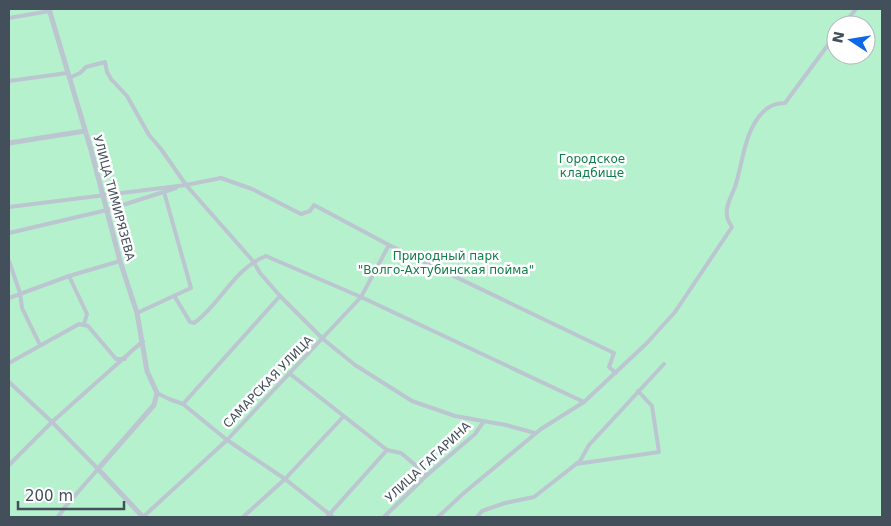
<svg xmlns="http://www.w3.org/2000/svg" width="891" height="526" font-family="'DejaVu Sans',sans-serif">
<rect width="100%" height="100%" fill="#efebeb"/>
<path fill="#b5f1cd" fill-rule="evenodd" d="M9 9H882V517H9ZM836 25H866V55H836Z"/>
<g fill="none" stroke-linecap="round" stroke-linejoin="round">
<g stroke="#bbc6d0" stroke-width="4">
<polyline points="9,18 50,11"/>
<polyline points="843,25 856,9"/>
<polyline points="69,78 80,73 86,67 105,62 107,72 111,79 127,96 149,135 161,149 186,185 253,261 260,273 280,296 323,339 355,365 412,401 455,416 506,425 535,433"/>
<polyline points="9,81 67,73"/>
<polyline points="9,207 186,185 221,178 252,189 301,214 310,211 314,205 389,245 614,353 609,367 616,373"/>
<polyline points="9,233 107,210 176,188"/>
<polyline points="9,261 20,293 22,308 40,345"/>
<polyline points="69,276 87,314 84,324"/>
<path d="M175 297 190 322 194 323C221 304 233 269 266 256L361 297 584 402"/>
<polyline points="9,298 69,276 120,261"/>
<polyline points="137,313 191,288 164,192"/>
<polyline points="9,363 79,324 88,326 116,359 125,359"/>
<polyline points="289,373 387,450 401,453 427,475"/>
<polyline points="9,382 52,422 98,469 65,507 58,517"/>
<polyline points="157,393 169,399 183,404 227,440 285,479 333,517"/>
<polyline points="183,404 280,296"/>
<polyline points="576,464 659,452 652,406 638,391"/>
<polyline points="9,465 52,422 143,341"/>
<polyline points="143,517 227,440 361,297 389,245"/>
<polyline points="243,517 285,479 343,417"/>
<polyline points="327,517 387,450"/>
<polyline points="384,517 427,475 475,434 484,421"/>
<path d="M438 517 465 492 541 429 584 402 647 343 675 312 732 227C728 221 726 217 727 209 728 201 732 195 735 187 743 163 744 130 764 111 770 105 776 103 785 103L836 34"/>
<polyline points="477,517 482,511 505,503 534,497 580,461 589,445 664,364"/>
</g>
<g stroke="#bbc6d0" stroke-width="5">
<polyline points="49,9 91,150 120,261 137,313 147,371 157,393 154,405 98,469 143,517"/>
<polyline points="9,143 85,131"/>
</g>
</g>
<g text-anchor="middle" stroke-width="5" stroke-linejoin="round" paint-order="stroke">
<g font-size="12" fill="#107f4a" stroke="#fff">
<text x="592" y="163">Городское<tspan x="592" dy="14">кладбище</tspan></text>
<text x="446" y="260">Природный парк<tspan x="446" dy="14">"Волго-Ахтубинская пойма"</tspan></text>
</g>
<g font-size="12" fill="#434f5a" stroke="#fff">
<text transform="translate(114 198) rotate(75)" y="4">УЛИЦА ТИМИРЯЗЕВА</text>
<text transform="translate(268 382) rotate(-46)" y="4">САМАРСКАЯ УЛИЦА</text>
<text transform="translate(428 462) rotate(-43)" y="4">УЛИЦА ГАГАРИНА</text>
</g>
</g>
<rect width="891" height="526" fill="none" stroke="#434f5a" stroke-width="20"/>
<g transform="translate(851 40) rotate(282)"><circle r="24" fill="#ffffff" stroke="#b4b9bd"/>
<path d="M0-4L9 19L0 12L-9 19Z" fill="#0c68e8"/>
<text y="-8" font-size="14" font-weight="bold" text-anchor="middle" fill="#434f5a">N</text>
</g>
<path d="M18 501v8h106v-8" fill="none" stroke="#434f5a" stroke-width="2.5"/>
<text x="25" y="501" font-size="15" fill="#434f5a" stroke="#ffffff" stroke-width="4" paint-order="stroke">200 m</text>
</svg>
